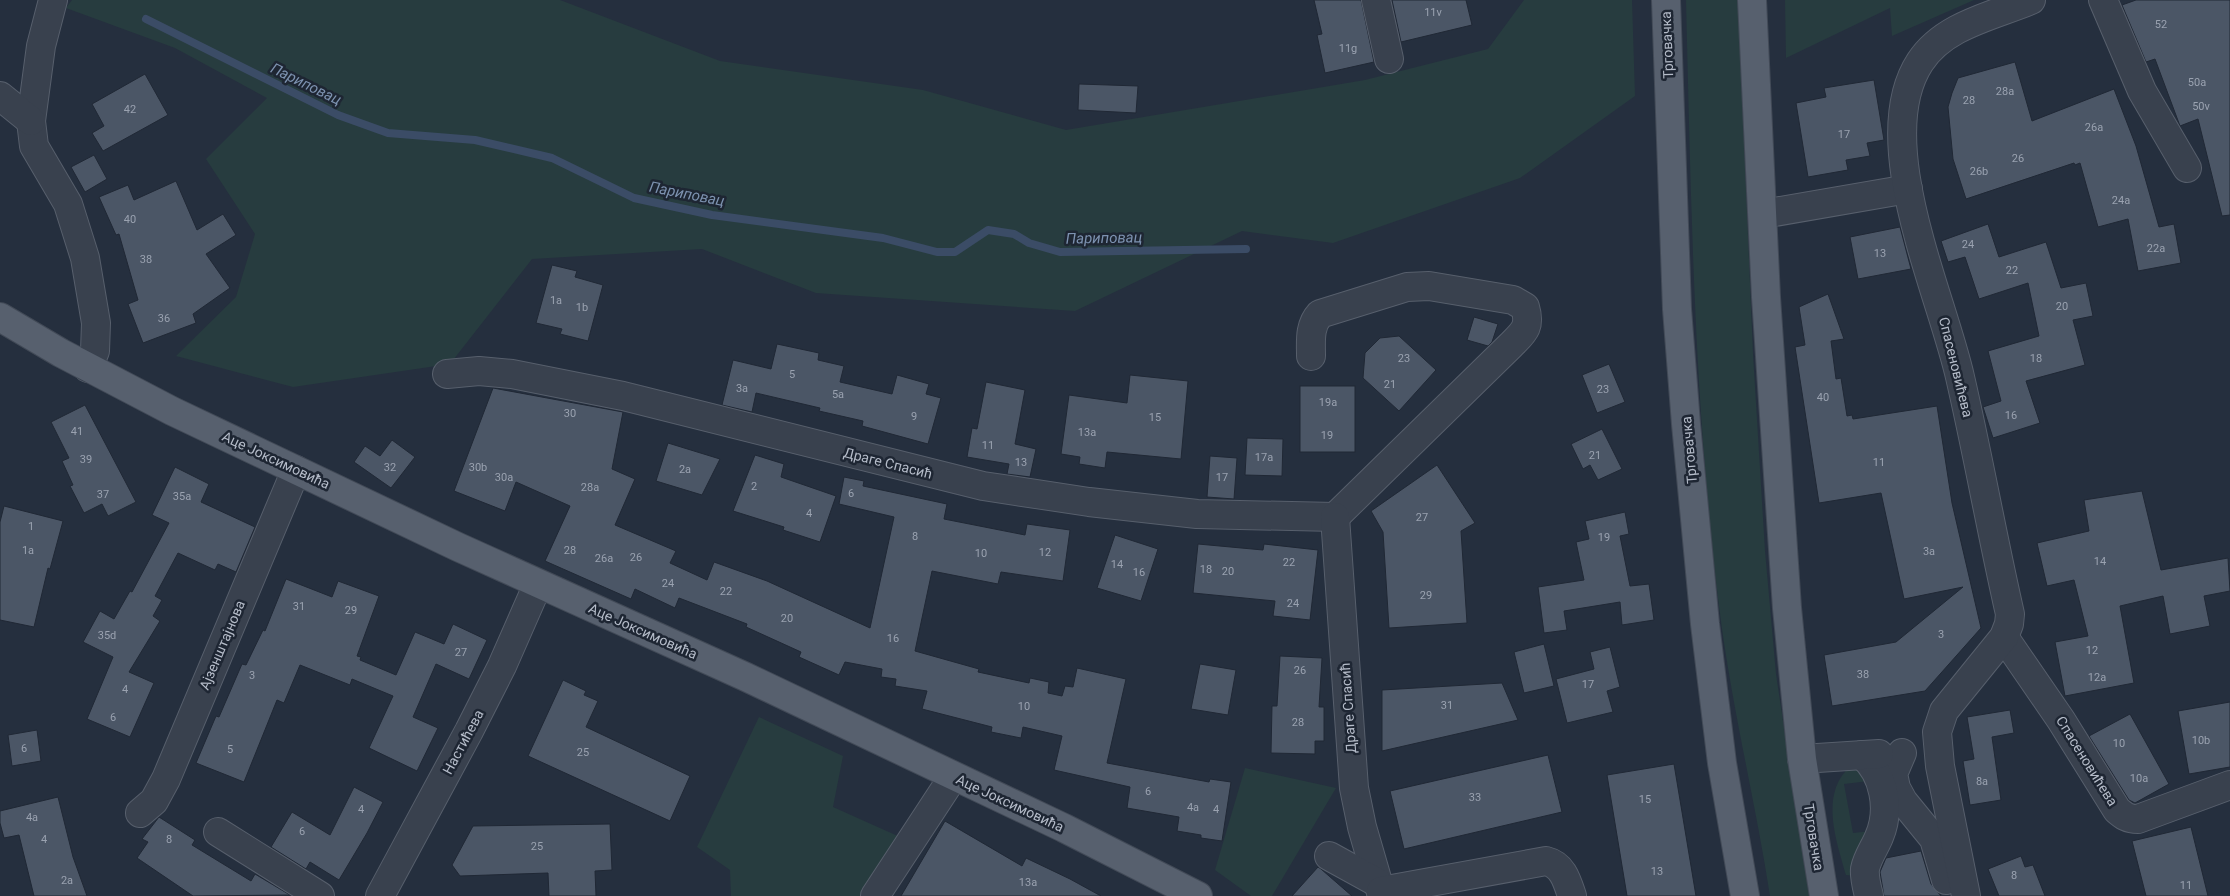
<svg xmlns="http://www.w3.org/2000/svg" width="2230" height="896" font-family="Roboto,sans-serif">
<rect width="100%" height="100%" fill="#252f3e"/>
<g fill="#273c3f">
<polygon points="72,0 560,0 720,61 923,90 1066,130 1365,80 1488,49 1524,0 1632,0 1635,96 1520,178 1333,243 1242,231 1075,311 816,293 702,249 532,259 450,364 293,387 176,356 236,297 255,234 206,159 267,98 175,48 66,8"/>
<path d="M1686 0H1738L1753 354 1765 551 1776 674 1809 896H1770C1755 799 1731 704 1719 606 1694 405 1691 202 1686 0Z"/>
<polygon points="1785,0 1974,0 1892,36 1890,8 1786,58"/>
<polygon points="759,717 843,756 833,807 900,837 862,896 731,896 730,870 697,847"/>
<path d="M1850 767 1864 768 1869 781 1844 784 1853 833 1871 831 1857 876 1846 875C1837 842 1819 794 1850 767Z"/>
<polygon points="1245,768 1336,788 1272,896 1251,896 1215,870"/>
</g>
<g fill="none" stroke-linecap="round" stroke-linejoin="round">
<polyline stroke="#3b4c66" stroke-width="8" points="146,19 338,115 388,133 475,140 552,158 634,198 712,215 883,238 937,252 955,252 988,230 1014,234 1029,243 1060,252 1246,249"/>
</g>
<g fill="#4b5666" stroke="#202835">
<polygon points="1314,0 1361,0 1374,62 1325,73 1317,35 1322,34"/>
<polygon points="1392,0 1466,0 1472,25 1401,42"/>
<polygon points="2136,0 2230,0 2230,215 2222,216 2198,119 2180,126 2155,59 2146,62 2122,5"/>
<polygon points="2015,62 2032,121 2114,89 2136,146 2159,227 2174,224 2181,263 2138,271 2128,219 2098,227 2080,163 2075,165 2074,163 1966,199 1953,159 1948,107 1952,93 1958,78"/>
<polygon points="145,74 168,115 103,151 92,133 104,126 92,104"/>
<polygon points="1874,80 1884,140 1867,143 1870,156 1846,160 1848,170 1808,177 1796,103 1826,97 1824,88"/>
<polygon points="1079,84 1138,86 1136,113 1078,110"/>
<polygon points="94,155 107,179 85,192 71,167"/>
<polygon points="176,181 197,230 223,214 236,235 206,254 230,288 193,314 196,323 143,343 128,304 138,300 119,234 116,235 99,197 128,185 134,200"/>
<polygon points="1988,224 1999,257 2046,242 2061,288 2086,283 2093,316 2073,320 2085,365 2026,381 2040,423 1993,438 1983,407 2001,401 1988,351 2039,336 2028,283 1979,299 1965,257 1948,262 1941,241"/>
<polygon points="1900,227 1911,269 1858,279 1850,237"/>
<polygon points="552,265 577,271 575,277 603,285 588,341 560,334 562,329 536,323"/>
<polygon points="1828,294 1844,339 1831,341 1836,379 1841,378 1847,416 1852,415 1853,419 1937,406 1952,503 1981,628 1925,691 1832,706 1824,655 1896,642 1963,587 1904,599 1881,493 1819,503 1795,347 1805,345 1799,307"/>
<polygon points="1474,317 1498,324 1492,342 1488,346 1467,340"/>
<polygon points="1399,336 1436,370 1399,411 1363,378 1365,353 1380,338"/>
<polygon points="777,344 819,353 818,360 844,366 840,382 892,394 897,375 929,384 926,394 941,398 928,444 862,426 863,421 819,411 820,408 756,393 752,412 722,405 733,360 771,369"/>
<polygon points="1609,364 1625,402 1597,413 1582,375"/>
<polygon points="1130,375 1188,381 1181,459 1107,452 1105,468 1079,464 1080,457 1061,454 1069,395 1127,403"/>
<polygon points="986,382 1025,390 1015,444 1036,449 1030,477 1007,474 1009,464 967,457 972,428 977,429"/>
<rect x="1300" y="386" width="55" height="66"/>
<polygon points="493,388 623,412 612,469 635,479 615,525 676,551 670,563 707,580 714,562 767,581 870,628 894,517 839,504 844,477 864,481 863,486 947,504 944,519 1025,535 1027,524 1070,530 1063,581 1001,572 998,584 932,571 915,651 979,669 978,672 1029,683 1030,678 1049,682 1048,693 1062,696 1065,686 1073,687 1077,668 1126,679 1107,763 1209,782 1210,779 1231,782 1222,841 1201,838 1201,835 1177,831 1179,817 1127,808 1130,787 1054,770 1062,736 1023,727 1021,738 991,732 992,727 922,709 927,691 895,686 896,679 881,677 882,669 845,662 839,675 799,657 801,652 746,627 747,624 679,598 675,608 635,589 631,599 545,561 570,506 516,482 505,511 454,491"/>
<polygon points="85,405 136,502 108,516 102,504 84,513 70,486 73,485 62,461 69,458 51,422"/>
<polygon points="1602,429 1622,469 1598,480 1590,465 1583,469 1571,444"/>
<polygon points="1247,438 1283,439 1282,476 1245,475"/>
<polygon points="392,440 415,457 391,488 354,462 365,446 380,456"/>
<polygon points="668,443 720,459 702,495 656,481"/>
<polygon points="755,455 784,464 781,477 836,496 820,542 783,530 784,527 733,511"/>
<polygon points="1210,456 1237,458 1234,499 1207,497"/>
<polygon points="1437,465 1475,523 1461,531 1467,623 1389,628 1383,532 1371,511"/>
<polygon points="175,467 209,484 201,502 255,527 236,572 218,564 215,570 178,553 155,596 162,600 153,616 160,621 129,672 154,683 130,737 87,719 113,657 83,642 100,611 114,619 130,591 132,592 169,523 152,515"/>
<polygon points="2142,491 2161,570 2228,558 2230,591 2204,596 2210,626 2170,634 2163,596 2120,606 2134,683 2065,696 2055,642 2088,636 2074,580 2047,586 2037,543 2089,531 2084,500"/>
<polygon points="4,506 63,521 50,569 48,568 34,627 0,620 0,522"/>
<polygon points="1625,512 1629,534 1620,536 1630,586 1649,584 1654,620 1622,625 1620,602 1564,611 1567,630 1544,633 1538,587 1584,580 1576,542 1589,539 1585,521"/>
<polygon points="1115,535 1158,549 1141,601 1097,588"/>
<polygon points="1198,544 1263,550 1264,544 1318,550 1310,620 1273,616 1275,601 1193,593"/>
<polygon points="286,579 332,597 338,581 379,596 357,656 361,657 360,660 396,675 415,632 444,644 453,624 487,640 469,679 436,664 413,717 438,728 417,771 369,748 393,696 352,679 350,685 300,665 284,703 277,700 244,782 196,763 216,716 219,717 242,664 246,665 263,630 265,631"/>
<polygon points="1544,644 1554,686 1524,693 1514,652"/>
<polygon points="1610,647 1620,687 1607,691 1613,712 1567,723 1556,679 1594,669 1590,652"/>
<polygon points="1280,656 1322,658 1319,707 1324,707 1324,741 1315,741 1315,754 1271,753 1272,706 1277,706"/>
<polygon points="1200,664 1236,670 1228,715 1191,709"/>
<polygon points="563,680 586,691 584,695 598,701 586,727 690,776 670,821 528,756"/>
<polygon points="1502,683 1518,720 1382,751 1382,690"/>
<polygon points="2230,702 2230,767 2189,774 2178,711"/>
<polygon points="2010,710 2014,733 1992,737 2001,800 1970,805 1963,761 1974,759 1967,717"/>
<polygon points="2130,714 2169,784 2135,803 2129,800 2089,736"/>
<polygon points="37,730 41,761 12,766 8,735"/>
<polygon points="1548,755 1562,812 1404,849 1390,791"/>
<polygon points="1674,764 1696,896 1627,896 1607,775"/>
<polygon points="354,787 383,802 367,833 339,880 310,862 306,869 271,847 292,812 330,835"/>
<polygon points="58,797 73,857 87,896 34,896 19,835 4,838 0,823 0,811"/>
<polygon points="159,817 195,840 192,845 251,881 255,874 290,895 193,896 137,858 148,842 142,839"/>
<polygon points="945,821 1022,866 1026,858 1070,879 1101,896 901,896"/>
<polygon points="610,824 612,870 595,871 596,896 549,896 548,873 460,876 452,865 473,826"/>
<polygon points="2191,827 2208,896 2146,896 2132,841"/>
<polygon points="1921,851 1931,884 1941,896 1884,896 1880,872 1886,858"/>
<polygon points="2021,856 2025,867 2033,865 2045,896 1999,896 1988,869"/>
<polygon points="1318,867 1321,869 1352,896 1292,896"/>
</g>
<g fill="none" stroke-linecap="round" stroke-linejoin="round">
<g stroke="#575f6c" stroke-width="30">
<g id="minor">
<polyline points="53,0 41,46 31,121 34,146 68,204 85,258 96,323 95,351 88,368"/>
<polyline points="1376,0 1389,59"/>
<polyline points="2103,0 2142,91 2187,168"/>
<polyline points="0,96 31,121"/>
<polyline points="1763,214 1908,189"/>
<path d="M447 374 479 371 512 374 623 396 983 486 1089 502 1197 514 1335 517 1511 345C1524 332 1531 327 1525 307L1513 300 1429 286 1407 287 1320 314C1309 326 1311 341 1311 356"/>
<polyline points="1335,517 1354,788 1362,827 1382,896"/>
<path d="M2004 637 2061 720 2117 810C2124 816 2128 819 2138 819L2230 785"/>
<polyline points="1902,753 1893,774 1896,788 1903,801 1934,839 1946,880"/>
<path d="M1862 755C1884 774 1891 809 1879 837 1875 847 1867 858 1865 869 1864 877 1867 888 1869 896"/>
<polyline points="1802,759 1879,754"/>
<polyline points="140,813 154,801 166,779 296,470"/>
<polyline points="218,832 320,896"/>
<polyline points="1329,856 1378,883"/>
<path d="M1381 891 1546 861C1563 865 1567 881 1572 896"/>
<polyline points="380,896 469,731 502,666 538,584"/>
<polyline points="875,896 953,777"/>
<path d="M1966 896 1940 766 1937 732 1944 711 2004 637 2009 624 2010 614C1992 535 1978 455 1960 377 1941 293 1869 140 1920 62 1944 25 1993 16 2031 0"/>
</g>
</g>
<g stroke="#424a57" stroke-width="30">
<g id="major">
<polyline points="1666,0 1677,309 1686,424 1705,624 1722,763 1745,896"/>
<polyline points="1752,0 1766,297 1787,608 1802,759 1824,896"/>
<polyline points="0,317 61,353 172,411 458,547 746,677 1064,828 1198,896"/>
</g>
</g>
<use href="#minor" stroke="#39414e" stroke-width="28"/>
<use href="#major" stroke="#57606e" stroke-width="28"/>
</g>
<g text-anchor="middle" stroke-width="5" stroke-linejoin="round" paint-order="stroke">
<g font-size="11" fill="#9aa2b0">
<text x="1433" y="16">11v</text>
<text x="2161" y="28">52</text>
<text x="1348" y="52">11g</text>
<text x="2197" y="86">50a</text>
<text x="2005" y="95">28a</text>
<text x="1969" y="104">28</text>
<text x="2201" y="110">50v</text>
<text x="130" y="113">42</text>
<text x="2094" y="131">26a</text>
<text x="1844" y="138">17</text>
<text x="2018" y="162">26</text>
<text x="1979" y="175">26b</text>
<text x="2121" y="204">24a</text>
<text x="130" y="223">40</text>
<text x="1968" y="248">24</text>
<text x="2156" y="252">22a</text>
<text x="1880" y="257">13</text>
<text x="146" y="263">38</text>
<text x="2012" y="274">22</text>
<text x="556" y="304">1a</text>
<text x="2062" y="310">20</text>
<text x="582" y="311">1b</text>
<text x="164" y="322">36</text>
<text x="1404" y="362">23</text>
<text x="2036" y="362">18</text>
<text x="792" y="378">5</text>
<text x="1390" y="388">21</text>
<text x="742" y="392">3a</text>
<text x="1603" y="393">23</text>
<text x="838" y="398">5a</text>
<text x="1823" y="401">40</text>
<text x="1328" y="406">19a</text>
<text x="570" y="417">30</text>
<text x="2011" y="419">16</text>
<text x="914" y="420">9</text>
<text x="1155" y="421">15</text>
<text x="77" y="435">41</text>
<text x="1087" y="436">13a</text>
<text x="1327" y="439">19</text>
<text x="988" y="449">11</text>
<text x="1595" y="459">21</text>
<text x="1264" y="461">17a</text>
<text x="86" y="463">39</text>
<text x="1021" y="466">13</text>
<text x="1879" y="466">11</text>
<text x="390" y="471">32</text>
<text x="478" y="471">30b</text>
<text x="685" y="473">2a</text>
<text x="504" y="481">30a</text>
<text x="1222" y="481">17</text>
<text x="754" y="490">2</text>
<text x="590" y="491">28a</text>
<text x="851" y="497">6</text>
<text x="103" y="498">37</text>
<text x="182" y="500">35a</text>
<text x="809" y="517">4</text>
<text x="1422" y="521">27</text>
<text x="31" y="530">1</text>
<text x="915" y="540">8</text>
<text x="1604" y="541">19</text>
<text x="28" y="554">1a</text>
<text x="570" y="554">28</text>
<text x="1929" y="555">3a</text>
<text x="1045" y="556">12</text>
<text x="981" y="557">10</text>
<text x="636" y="561">26</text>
<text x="604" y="562">26a</text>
<text x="2100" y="565">14</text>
<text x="1289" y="566">22</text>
<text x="1117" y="568">14</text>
<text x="1206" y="573">18</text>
<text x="1228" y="575">20</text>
<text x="1139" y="576">16</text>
<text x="668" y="587">24</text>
<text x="726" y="595">22</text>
<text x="1426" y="599">29</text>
<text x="1293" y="607">24</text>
<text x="299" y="610">31</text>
<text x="351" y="614">29</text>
<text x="787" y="622">20</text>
<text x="1941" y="638">3</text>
<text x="107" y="639">35d</text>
<text x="893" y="642">16</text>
<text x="2092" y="654">12</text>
<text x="461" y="656">27</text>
<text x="1300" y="674">26</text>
<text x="1863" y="678">38</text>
<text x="252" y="679">3</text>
<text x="2097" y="681">12a</text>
<text x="1588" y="688">17</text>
<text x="125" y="693">4</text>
<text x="1447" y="709">31</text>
<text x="1024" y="710">10</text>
<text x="113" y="721">6</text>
<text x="1298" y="726">28</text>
<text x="2201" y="744">10b</text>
<text x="2119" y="747">10</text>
<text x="24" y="752">6</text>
<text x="230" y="753">5</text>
<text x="583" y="756">25</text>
<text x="2139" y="782">10a</text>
<text x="1982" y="785">8a</text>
<text x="1148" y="795">6</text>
<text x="1475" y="801">33</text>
<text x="1645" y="803">15</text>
<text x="1193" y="811">4a</text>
<text x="361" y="813">4</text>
<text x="1216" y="813">4</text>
<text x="32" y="821">4a</text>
<text x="302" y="835">6</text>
<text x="44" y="843">4</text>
<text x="169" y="843">8</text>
<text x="537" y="850">25</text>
<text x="1657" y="875">13</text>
<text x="2014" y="879">8</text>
<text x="67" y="884">2a</text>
<text x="1028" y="886">13a</text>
<text x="2186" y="889">11</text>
</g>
<g font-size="14" fill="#b5bcc9" stroke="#1e2633">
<text transform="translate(1667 45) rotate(-92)" y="5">Трговачка</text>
<text transform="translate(1956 367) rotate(76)" y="5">Спасеновићева</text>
<text transform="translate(1689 450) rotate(-95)" y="5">Трговачка</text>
<text transform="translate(276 460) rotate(25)" y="5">Аце Јоксимовића</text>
<text transform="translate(888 463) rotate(14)" y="5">Драге Спасић</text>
<text transform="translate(643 631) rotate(24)" y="5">Аце Јоксимовића</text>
<text transform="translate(222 645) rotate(-67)" y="5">Ајзенштајнова</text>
<text transform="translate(1348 708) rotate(-94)" y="5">Драге Спасић</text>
<text transform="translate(463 742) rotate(-62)" y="5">Настићева</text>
<text transform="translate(2087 761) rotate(58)" y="5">Спасеновићева</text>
<text transform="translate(1010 803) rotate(25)" y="5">Аце Јоксимовића</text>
<text transform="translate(1814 837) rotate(81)" y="5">Трговачка</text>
</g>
<g font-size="15" font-style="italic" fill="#7d92b0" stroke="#1e2633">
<text transform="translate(306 84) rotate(26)" y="5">Париповац</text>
<text transform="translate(687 194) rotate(11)" y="5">Париповац</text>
<text transform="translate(1104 238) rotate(-1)" y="5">Париповац</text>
</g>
</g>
</svg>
